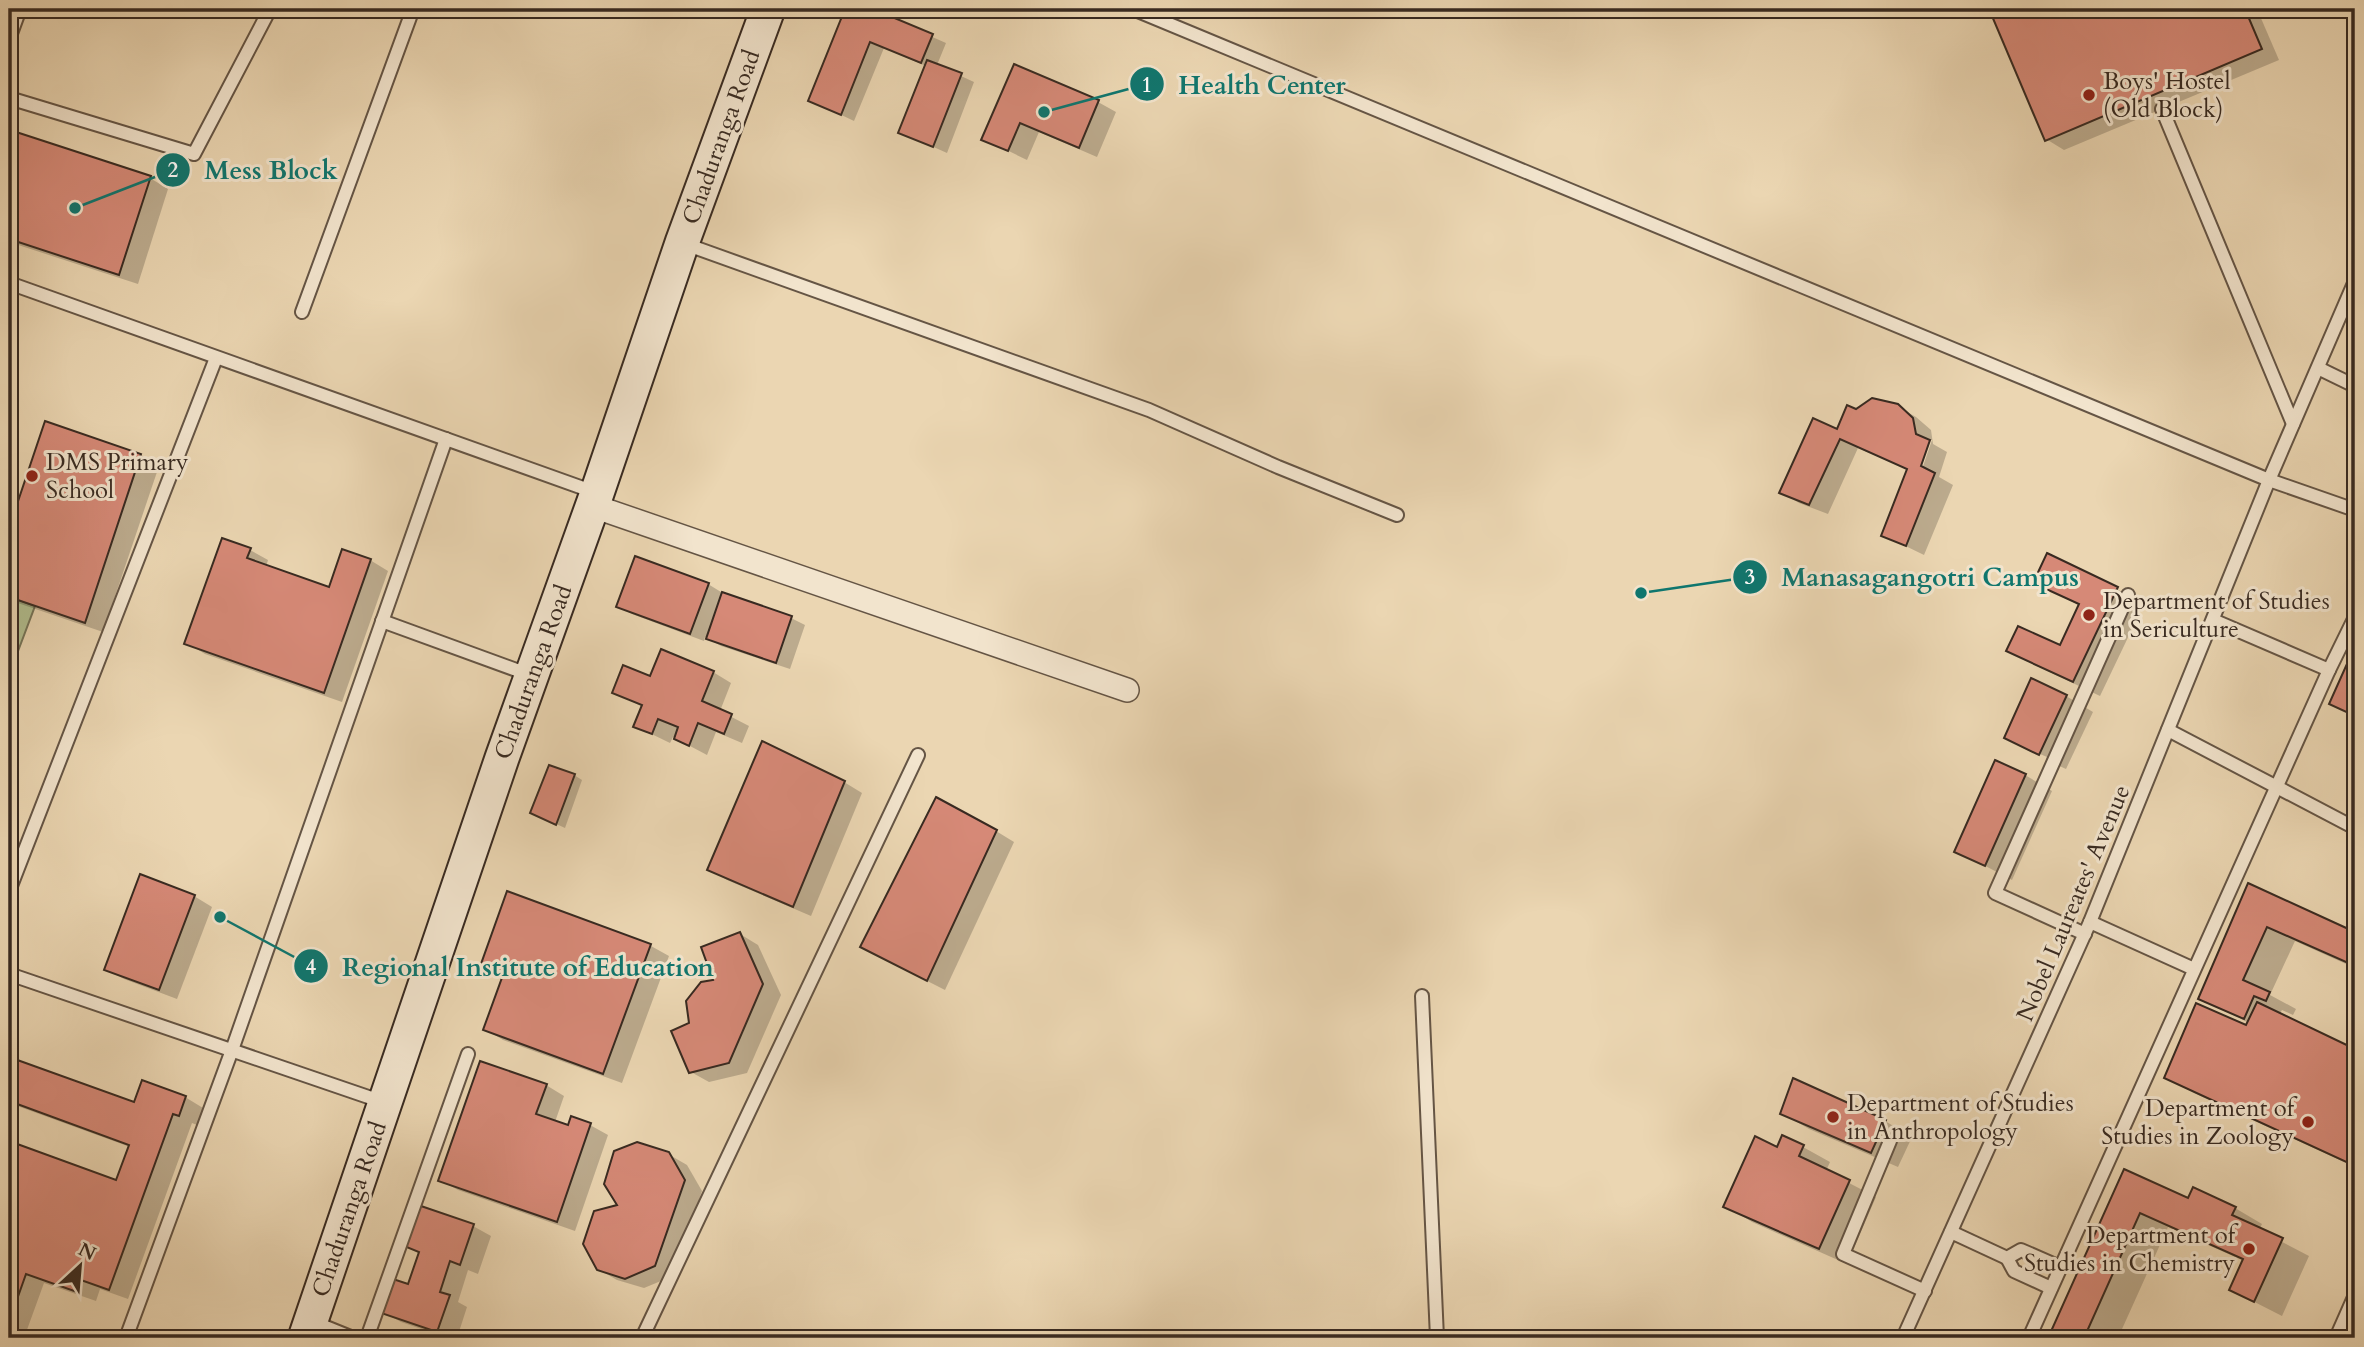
<svg xmlns="http://www.w3.org/2000/svg" width="2364" height="1347" font-family="Cardo,serif">
<rect width="100%" height="100%" fill="#ebd6b2"/>
<filter id="stains"><feTurbulence type="fractalNoise" baseFrequency=".00286" numOctaves="4"/><feColorMatrix values="0 0 0 0 .2 0 0 0 0 .09 0 0 0 0 .02 0 0 0 .5 -.17"/></filter>
<radialGradient id="worn" r=".72"><stop offset=".6" stop-color="#630" stop-opacity="0"/><stop offset="1" stop-color="#630" stop-opacity=".3"/></radialGradient>
<polygon fill="#b2bf90" stroke="#757458" stroke-width="2" points="9,596 35,606 9,675"/>
<g fill="#0003" fill-rule="evenodd">
<polygon points="847,9 869,9 946,43 937,65 974,82 947,153 900,132 926,66 884,48 854,121 810,100"/>
<polygon points="1991,9 2257,9 2279,60 2064,150 2046,139"/>
<polygon points="1015,66 1098,102 1116,112 1097,157 1039,132 1027,160 984,139"/>
<polygon points="11,132 150,178 168,189 138,284 9,242 9,139"/>
<path d="M1897 406 1916 417 1931 430 1933 444 1947 452 1939 477 1953 485 1924 555 1883 535 1909 470 1858 448 1828 514 1799 503 1781 492 1856 411ZM1928 440H1932L1920 475 1916 474Z"/>
<polygon points="46,424 141,455 159,466 103,632 9,600 9,534"/>
<polygon points="250,550 268,560 266,567 330,589 370,560 388,571 342,702 205,654 187,643"/>
<polygon points="2035,582 2117,589 2144,604 2100,696 2035,665 2008,650 2061,648 2080,606"/>
<polygon points="708,584 721,592 721,594 791,618 805,625 790,669 721,646 705,637 704,641 632,614 619,607"/>
<polygon points="713,672 731,683 720,711 749,726 742,743 716,732 707,755 673,737 670,743 635,726 643,707 614,692 651,679"/>
<polygon points="2066,696 2093,712 2066,769 2046,760 2047,757 2031,750 2031,752 2006,738"/>
<polygon points="574,775 582,780 565,828 541,817"/>
<polygon points="2025,775 2052,791 2012,880 1957,851"/>
<polygon points="844,782 862,793 811,916 727,880 709,869"/>
<polygon points="996,831 1014,842 945,990 880,957"/>
<polygon points="2249,886 2355,934 2355,968 2295,941 2270,995 2296,1009 2293,1015 2282,1010 2279,1015 2355,1051 2355,1167 2194,1093 2167,1078 2247,1027 2249,1023 2200,998"/>
<polygon points="508,894 651,946 669,956 622,1083 503,1040 485,1029 505,975 483,963"/>
<polygon points="194,896 212,907 177,999 124,979 106,969"/>
<polygon points="740,934 758,945 781,995 747,1073 709,1082 691,1072 691,1024"/>
<polygon points="9,1058 135,1104 185,1097 203,1108 197,1125 192,1123 128,1299 100,1289 96,1301 44,1283 24,1338 9,1338 9,1143 117,1182 130,1147 9,1103"/>
<polygon points="546,1085 564,1096 555,1122 569,1127 590,1125 608,1135 575,1231 458,1190 440,1180"/>
<polygon points="1782,1113 1885,1121 1912,1137 1898,1167 1809,1129"/>
<polygon points="1803,1147 1830,1162 1826,1171 1876,1197 1847,1264 1752,1222 1726,1206 1778,1149"/>
<polygon points="668,1154 687,1165 702,1191 673,1276 644,1288 617,1280 598,1269 620,1206"/>
<polygon points="2125,1171 2189,1200 2235,1208 2262,1224 2259,1230 2309,1256 2282,1316 2231,1290 2244,1261 2168,1227 2118,1338 2050,1338"/>
<polygon points="473,1226 491,1236 478,1274 468,1270 458,1302 467,1307 457,1338 448,1338 401,1322 383,1312 409,1286 420,1254 406,1246"/>
</g>
<g fill="#d68977" stroke="#382a21" stroke-width="2">
<polygon points="845,9 873,9 933,34 921,63 870,42 841,115 808,101"/>
<polygon points="1989,9 2245,9 2262,49 2045,141"/>
<polygon points="927,60 962,73 933,147 898,133"/>
<polygon points="1014,64 1099,100 1079,148 1020,123 1008,151 981,140"/>
<polygon points="10,130 151,176 119,275 9,239"/>
<polygon points="1872,398 1898,404 1913,418 1916,434 1930,440 1921,466 1935,473 1906,546 1881,536 1907,469 1840,439 1809,505 1779,493 1813,418 1837,429 1847,405 1856,409"/>
<polygon points="45,421 141,454 85,623 9,597 9,528"/>
<polygon points="222,538 251,548 247,558 329,587 342,549 371,559 324,693 184,644"/>
<polygon points="2047,553 2118,587 2073,682 2006,651 2018,626 2060,645 2079,604 2033,583"/>
<polygon points="635,556 709,583 690,634 616,607"/>
<polygon points="722,592 792,616 776,663 706,639"/>
<polygon points="2355,646 2355,716 2329,704"/>
<polygon points="661,649 714,671 702,701 732,714 724,734 698,723 689,746 674,739 678,727 658,719 652,734 633,727 642,705 612,693 623,665 650,676"/>
<polygon points="2031,678 2067,695 2039,755 2004,738"/>
<polygon points="762,741 845,781 793,907 707,870"/>
<polygon points="1995,760 2026,774 1985,866 1954,852"/>
<polygon points="549,765 575,774 556,825 530,813"/>
<polygon points="936,797 997,830 927,981 860,947"/>
<polygon points="140,874 195,895 159,990 104,970"/>
<polygon points="2248,883 2355,932 2355,966 2267,927 2243,980 2270,992 2266,1001 2254,996 2244,1019 2198,999"/>
<polygon points="507,891 651,944 603,1074 483,1030 504,972 481,964"/>
<polygon points="740,932 763,984 729,1063 689,1073 671,1031 689,1023 686,1001 701,982 713,980 701,947"/>
<polygon points="2257,1002 2355,1049 2355,1166 2164,1078 2196,1003 2246,1025"/>
<polygon points="9,1057 134,1102 142,1080 186,1096 179,1116 173,1114 109,1290 81,1280 77,1292 26,1274 9,1322 9,1141 116,1180 129,1145 9,1101"/>
<polygon points="480,1061 547,1084 536,1114 568,1125 571,1116 591,1123 557,1222 438,1181"/>
<polygon points="1793,1078 1886,1120 1871,1153 1780,1114"/>
<polygon points="1782,1135 1804,1145 1799,1156 1850,1180 1819,1249 1723,1207 1755,1136 1777,1147"/>
<polygon points="637,1142 669,1152 685,1180 655,1266 625,1279 597,1270 583,1244 594,1211 617,1205 604,1184 614,1151"/>
<polygon points="2124,1169 2188,1198 2193,1187 2236,1207 2232,1215 2283,1238 2254,1302 2229,1290 2243,1259 2140,1213 2084,1338 2048,1338"/>
<polygon points="418,1205 474,1224 460,1265 450,1261 440,1292 450,1295 437,1332 381,1313 393,1279 408,1284 419,1252 404,1246"/>
</g>
<g fill="none" stroke-linecap="round" stroke-linejoin="round">
<g stroke="#655545" stroke-width="16">
<g id="lane">
<polyline points="1133,9 2269,480 2355,510"/>
<polyline points="9,39 20,9"/>
<polyline points="9,98 194,154 270,9"/>
<polyline points="2162,109 2293,424"/>
<polyline points="685,244 1149,410 1278,467 1397,515"/>
<polyline points="9,283 597,493"/>
<polyline points="302,312 413,9"/>
<polyline points="2318,368 2355,386"/>
<polyline points="2213,620 2329,670"/>
<polyline points="382,621 530,675"/>
<polyline points="2168,730 2355,828"/>
<polyline points="9,891 216,358"/>
<polyline points="2090,922 2194,969"/>
<polyline points="2085,934 1995,893 2128,595"/>
<polyline points="9,974 383,1102"/>
<polyline points="1422,996 1437,1338"/>
<polyline points="1890,1141 1843,1254 1925,1291"/>
<polyline points="1951,1232 2007,1258 2021,1250 2060,1267"/>
<polyline points="2007,1258 2014,1271 2051,1288"/>
<polyline points="311,1321 353,1338"/>
<polyline points="126,1338 232,1050 446,439"/>
<polyline points="367,1338 468,1054"/>
<polyline points="642,1338 918,755"/>
<polyline points="1903,1338 2090,922 2269,480 2355,281"/>
<polyline points="2029,1338 2329,670 2355,617"/>
<polyline points="2336,1338 2355,1295"/>
</g>
</g>
<g stroke="#655545" stroke-width="26">
<polyline id="street" points="593,506 1127,690"/>
</g>
<g stroke="#382a21" stroke-width="37">
<polyline id="secondary" points="305,1338 502,758 597,493 682,243 768,9"/>
</g>
<use href="#lane" stroke="#f2e4cd" stroke-width="12"/>
<use href="#street" stroke="#f2e4cd" stroke-width="23"/>
<use href="#secondary" stroke="#f2e4cd" stroke-width="33"/>
</g>
<g fill="#8f2418" stroke="#f2e4cd" stroke-width="2.5">
<circle cx="2089" cy="95" r="7"/>
<circle cx="32" cy="476" r="7"/>
<circle cx="2089" cy="615" r="7"/>
<circle cx="1833" cy="1117" r="7"/>
<circle cx="2308" cy="1122" r="7"/>
<circle cx="2249" cy="1249" r="7"/>
</g>
<g text-anchor="middle" stroke-width="6" stroke-linejoin="round" paint-order="stroke">
<g font-size="24" fill="#382a21" stroke="#f2e4cd" text-anchor="start">
<text x="2103" y="89">Boys' Hostel<tspan x="2103" dy="28">(Old Block)</tspan></text>
<text x="46" y="470">DMS Primary<tspan x="46" dy="28">School</tspan></text>
<text x="2103" y="609">Department of Studies<tspan x="2103" dy="28">in Sericulture</tspan></text>
<text x="1847" y="1111">Department of Studies<tspan x="1847" dy="28">in Anthropology</tspan></text>
<text x="2294" y="1116" text-anchor="end">Department of<tspan x="2294" dy="28">Studies in Zoology</tspan></text>
<text x="2235" y="1243" text-anchor="end">Department of<tspan x="2235" dy="28">Studies in Chemistry</tspan></text>
</g>
<g font-size="24" fill="#382a21" stroke="#f2e4cd">
<text transform="translate(721 137) rotate(-70)" y="8">Chaduranga Road</text>
<text transform="translate(533 672) rotate(-70)" y="8">Chaduranga Road</text>
<text transform="translate(2073 903) rotate(-67)" y="8">Nobel Laureates' Avenue</text>
<text transform="translate(349 1209) rotate(-71)" y="8">Chaduranga Road</text>
</g>
</g>
<path fill="none" stroke="#0f766e" stroke-width="2.5" d="M1044 112L1147 84M75 208L173 170M1641 593L1750 577M220 917L311 966"/>
<g fill="#0f766e" stroke="#f2e4cd" stroke-width="2.5">
<circle cx="1044" cy="112" r="7"/>
<circle cx="75" cy="208" r="7"/>
<circle cx="1641" cy="593" r="7"/>
<circle cx="220" cy="917" r="7"/>
<circle cx="1147" cy="84" r="18"/>
<circle cx="173" cy="170" r="18"/>
<circle cx="1750" cy="577" r="18"/>
<circle cx="311" cy="966" r="18"/>
</g>
<g font-size="21" text-anchor="middle" font-weight="bold" fill="#fff">
<text x="1147" y="92">1</text>
<text x="173" y="177">2</text>
<text x="1750" y="584">3</text>
<text x="311" y="974">4</text>
</g>
<g font-size="26" text-anchor="middle" font-weight="bold" fill="#0f766e" stroke="#f2e4cd" stroke-width="6" stroke-linejoin="round" paint-order="stroke">
<text x="1262" y="94">Health Center</text>
<text x="271" y="179">Mess Block</text>
<text x="1930" y="586">Manasagangotri Campus</text>
<text x="528" y="976">Regional Institute of Education</text>
</g>
<rect width="2364" height="1347" fill="none" stroke="#ebd6b2" stroke-width="35"/>
<rect x="10" y="10" width="2343" height="1326" fill="none" stroke="#382a21" stroke-width="3.5"/>
<rect x="18" y="18" width="2329" height="1312" fill="none" stroke="#382a21" stroke-width="2"/>
<g transform="translate(80 1266) rotate(26)" stroke="#f2e4cd" stroke-width="5" paint-order="stroke">
<path d="M0-5L12 26L0 18L-12 26Z" fill="#382a21"/>
<text y="-10" font-size="19" font-weight="bold" text-anchor="middle" fill="#382a21">N</text>
</g>
<rect width="100%" height="100%" filter="url(#stains)"/>
<rect width="100%" height="100%" fill="url(#worn)"/>
</svg>
